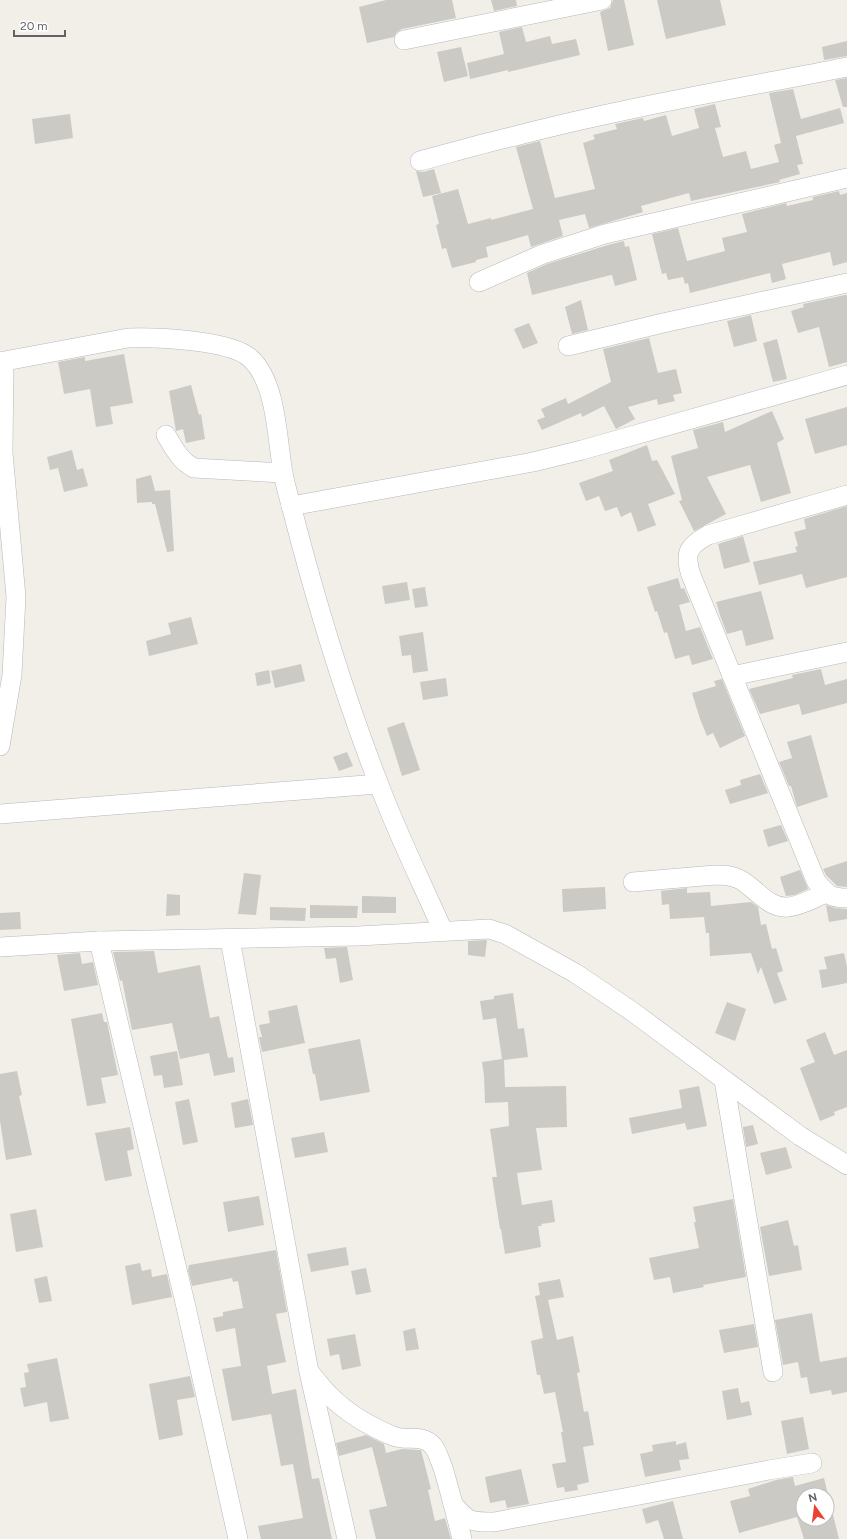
<svg xmlns="http://www.w3.org/2000/svg" width="847" height="1539" font-family="Figtree,sans-serif">
<rect width="100%" height="100%" fill="#f1efe8"/>
<g fill="#cccac5" fill-rule="evenodd">
<polygon points="386,0 452,0 456,18 402,29 397,32 394,37 367,43 359,7"/>
<polygon points="491,0 516,0 517,6 494,11"/>
<polygon points="613,0 624,0 634,45 608,51 600,12 610,8"/>
<polygon points="657,0 720,0 726,25 666,39"/>
<polygon points="522,27 526,42 550,36 552,44 576,39 580,55 508,72 508,70 470,79 467,63 504,54 499,32"/>
<polygon points="847,41 847,56 824,60 822,47"/>
<polygon points="461,47 468,76 444,82 437,52"/>
<polygon points="847,78 847,107 843,107 835,80"/>
<polygon points="793,89 801,119 840,108 844,123 796,136 803,164 797,165 800,174 779,180 780,182 691,201 689,193 641,206 643,212 589,228 585,214 559,220 563,236 531,247 528,235 486,247 488,257 476,260 476,262 452,268 446,248 442,249 436,225 439,224 432,196 458,189 468,224 491,218 491,220 533,209 516,147 540,141 555,198 595,189 583,143 595,139 593,135 617,129 615,124 643,118 644,121 666,115 672,136 699,128 694,109 715,104 721,127 715,128 723,157 746,151 751,169 779,162 774,145 781,143 769,93"/>
<polygon points="70,114 73,138 35,144 32,119"/>
<polygon points="434,169 441,193 423,197 416,171 423,172"/>
<polygon points="839,191 840,195 847,193 847,262 833,266 830,252 782,264 786,279 772,283 770,273 690,293 688,283 685,284 683,277 668,280 666,273 662,274 652,234 678,228 687,261 725,251 722,238 747,232 742,214 786,203 787,206 813,200 813,197"/>
<polygon points="624,241 625,247 629,246 637,280 615,286 612,275 611,275 532,295 527,273 547,264 608,245"/>
<polygon points="845,295 847,295 847,362 829,367 819,327 798,333 791,311 804,307 803,304"/>
<polygon points="581,300 588,330 572,334 565,307"/>
<polygon points="751,315 757,341 734,347 727,321"/>
<polygon points="529,323 538,343 523,349 514,329"/>
<polygon points="649,338 658,373 676,369 682,393 673,395 675,401 658,405 657,399 628,407 635,419 616,429 604,406 582,417 581,413 542,430 537,420 545,417 541,409 566,398 568,404 611,382 603,349"/>
<polygon points="777,339 787,379 773,382 763,343"/>
<polygon points="124,354 133,403 110,407 113,424 96,427 90,389 64,394 58,362 85,357 85,361"/>
<polygon points="191,385 199,415 201,414 205,439 186,443 183,429 176,431 169,391"/>
<polygon points="847,407 847,445 815,454 805,419"/>
<polygon points="772,411 784,439 777,443 791,493 761,502 750,465 707,477 726,514 694,531 679,501 682,500 671,456 698,448 693,430 723,422 725,432"/>
<polygon points="647,445 652,461 657,460 675,494 648,504 656,525 638,532 631,512 621,517 617,507 605,511 599,496 586,501 579,483 613,471 609,460"/>
<polygon points="72,450 77,470 83,468 88,486 64,492 58,468 50,470 47,457"/>
<polygon points="151,475 155,491 170,490 174,551 167,552 155,504 152,504 152,502 137,503 136,479"/>
<polygon points="847,506 847,577 806,588 802,574 759,585 753,562 797,552 795,547 798,546 794,532 806,529 804,519"/>
<polygon points="743,536 750,562 724,569 718,544"/>
<polygon points="678,578 681,589 684,588 690,602 679,605 686,631 700,627 713,659 692,665 689,655 675,659 667,632 664,633 657,611 655,612 647,587"/>
<polygon points="407,582 410,600 385,604 382,586"/>
<polygon points="425,587 428,606 415,608 412,589"/>
<polygon points="761,591 774,639 746,646 742,630 727,634 721,618 716,602"/>
<polygon points="191,617 198,644 149,656 146,641 171,634 168,623"/>
<polygon points="423,632 428,671 413,673 411,655 402,656 399,636"/>
<polygon points="301,664 305,681 275,688 271,671"/>
<polygon points="821,669 825,685 847,679 847,703 802,715 799,704 760,714 749,689 793,678 792,675"/>
<polygon points="269,670 271,683 257,686 255,673"/>
<polygon points="446,678 448,696 423,700 420,682"/>
<polygon points="722,679 745,736 720,748 713,733 707,736 700,719 692,693 716,686 714,681"/>
<polygon points="404,722 420,770 402,776 387,728"/>
<polygon points="811,735 828,797 797,807 791,786 789,786 779,762 792,758 787,742"/>
<polygon points="347,752 353,766 339,771 333,757"/>
<polygon points="760,774 768,793 730,804 725,790 741,785 740,780"/>
<polygon points="781,825 788,841 768,847 763,830"/>
<polygon points="847,861 847,887 837,886 826,875 823,869"/>
<polygon points="800,870 808,889 795,895 786,896 780,877"/>
<polygon points="244,873 261,875 256,915 238,914"/>
<polygon points="605,887 606,909 563,912 562,889"/>
<polygon points="687,888 687,893 710,892 711,906 751,902 758,907 761,925 766,924 772,949 776,948 783,971 777,973 787,1000 774,1004 761,967 758,974 751,953 710,956 709,933 706,933 704,917 670,919 669,904 662,905 661,891"/>
<polygon points="167,894 180,895 180,915 166,916"/>
<polygon points="362,896 396,897 396,913 362,913"/>
<polygon points="310,905 358,906 357,918 310,918"/>
<polygon points="826,905 835,908 847,909 847,919 829,922"/>
<polygon points="270,907 306,908 305,921 270,920"/>
<polygon points="20,912 21,929 0,930 0,913"/>
<polygon points="487,940 485,957 468,955 468,941"/>
<polygon points="347,947 353,980 340,983 336,958 326,959 324,948"/>
<polygon points="154,951 158,973 200,965 210,1018 219,1016 228,1058 233,1057 235,1072 214,1076 209,1053 180,1059 172,1023 132,1030 122,980 120,981 113,952"/>
<polygon points="80,953 82,964 93,962 98,985 64,991 57,955"/>
<polygon points="844,953 847,967 847,983 822,988 819,970 827,969 824,957"/>
<polygon points="513,993 518,1029 524,1028 528,1057 504,1060 505,1087 566,1086 567,1127 536,1128 542,1170 517,1173 522,1205 552,1200 555,1222 541,1224 542,1226 538,1226 541,1247 505,1254 501,1229 500,1229 492,1177 497,1177 490,1129 509,1126 508,1102 485,1103 484,1076 482,1062 502,1059 496,1018 483,1020 480,1001 494,999 494,996"/>
<polygon points="727,1002 746,1009 735,1041 715,1033"/>
<polygon points="297,1005 305,1043 262,1052 259,1037 262,1037 259,1025 270,1023 268,1011"/>
<polygon points="102,1013 104,1022 107,1022 118,1075 101,1078 106,1103 87,1106 71,1019"/>
<polygon points="825,1032 834,1055 847,1050 847,1107 834,1112 835,1115 820,1121 800,1068 815,1062 806,1040"/>
<polygon points="360,1039 370,1092 320,1101 315,1074 313,1074 308,1049"/>
<polygon points="177,1051 183,1085 164,1088 162,1075 154,1076 150,1056"/>
<polygon points="17,1071 22,1095 19,1096 32,1155 6,1160 0,1121 0,1074"/>
<polygon points="699,1086 707,1126 687,1130 685,1123 632,1134 629,1118 682,1108 679,1090"/>
<polygon points="189,1099 198,1142 183,1145 175,1102"/>
<polygon points="248,1099 253,1125 235,1128 231,1103"/>
<polygon points="753,1125 758,1144 746,1147 743,1127"/>
<polygon points="130,1127 134,1149 127,1151 132,1176 105,1181 95,1133"/>
<polygon points="324,1132 328,1152 295,1158 291,1138"/>
<polygon points="786,1147 792,1168 766,1175 760,1153"/>
<polygon points="259,1196 264,1225 228,1232 223,1202"/>
<polygon points="733,1199 746,1277 703,1285 704,1287 673,1293 670,1277 654,1280 649,1258 699,1248 694,1222 696,1222 693,1207"/>
<polygon points="36,1209 43,1247 16,1252 10,1214"/>
<polygon points="788,1220 794,1246 798,1245 802,1270 769,1276 760,1227"/>
<polygon points="346,1247 349,1265 311,1272 307,1254"/>
<polygon points="276,1250 287,1312 276,1314 286,1362 267,1366 272,1394 296,1389 312,1479 319,1478 332,1539 261,1539 258,1526 303,1518 293,1464 281,1466 271,1414 232,1421 222,1369 241,1366 235,1328 216,1332 213,1318 223,1316 223,1312 243,1308 238,1281 233,1282 232,1278 192,1286 188,1270 189,1265"/>
<polygon points="140,1263 142,1271 151,1269 152,1277 167,1274 172,1297 132,1305 125,1266"/>
<polygon points="366,1268 371,1292 356,1295 351,1271"/>
<polygon points="47,1276 52,1301 39,1303 34,1279"/>
<polygon points="560,1279 564,1297 548,1300 557,1340 573,1336 580,1372 577,1373 584,1412 588,1411 594,1445 583,1447 589,1482 577,1485 578,1490 565,1492 564,1487 557,1488 552,1464 566,1462 561,1432 563,1432 555,1392 544,1394 540,1375 537,1375 531,1341 543,1338 535,1296 540,1295 538,1283"/>
<polygon points="812,1313 820,1362 847,1357 847,1392 832,1395 831,1390 810,1394 807,1377 801,1378 798,1362 783,1365 775,1320"/>
<polygon points="754,1324 758,1347 724,1353 719,1330"/>
<polygon points="415,1328 419,1349 406,1351 403,1331"/>
<polygon points="355,1334 361,1366 342,1370 339,1354 330,1356 327,1339"/>
<polygon points="57,1358 69,1419 50,1422 47,1402 24,1407 20,1388 26,1387 24,1373 29,1372 27,1364"/>
<polygon points="190,1376 195,1397 177,1400 183,1435 159,1440 149,1384"/>
<polygon points="738,1388 741,1403 749,1401 752,1415 727,1420 722,1391"/>
<polygon points="803,1417 809,1449 787,1454 781,1421"/>
<polygon points="366,1435 384,1444 386,1453 402,1449 421,1450 431,1489 428,1490 435,1521 445,1518 451,1539 376,1539 369,1510 387,1506 372,1447 339,1456 336,1443"/>
<polygon points="676,1441 676,1445 686,1442 689,1459 679,1460 681,1470 645,1477 640,1454 653,1451 652,1445"/>
<polygon points="521,1469 529,1504 507,1508 505,1500 490,1503 485,1477"/>
<path d="M793 1477 795 1486 824 1478 839 1539H804L797 1517 739 1533 730 1501 750 1496 748 1489 776 1480ZM803 1495H827V1519H803Z"/>
<polygon points="673,1501 683,1539 664,1539 658,1520 646,1524 642,1509"/>
</g>
<g fill="none" stroke-linecap="round" stroke-linejoin="round">
<g stroke="#b5b8bc" stroke-width="20">
<g id="minor">
<polyline points="404,40 602,0"/>
<path d="M420 161C450 153 480 144 511 137 622 108 735 89 847 67"/>
<polyline points="479,282 543,254 605,234 847,178"/>
<polyline points="568,346 663,323 847,283"/>
<path d="M0 362 128 338C156 337 230 340 250 358 277 382 277 440 283 473 285 484 288 494 291 505 315 599 343 692 378 782 397 833 421 881 443 931"/>
<path d="M166 435C174 448 180 461 194 468L283 473"/>
<path d="M847 495 708 535C688 546 684 553 691 575L816 881C827 894 830 898 847 898"/>
<polyline points="291,506 533,462 582,450 847,375"/>
<polyline points="732,676 847,652"/>
<polyline points="0,746 12,675 16,597 3,453 4,362"/>
<polyline points="0,814 378,784"/>
<path d="M633 882 715 875C723 875 731 875 739 879 755 887 768 909 788 907 801 906 814 898 826 893"/>
<polyline points="230,939 309,1372 347,1539"/>
<polyline points="99,941 186,1307 238,1539"/>
<polyline points="0,947 99,941 358,936 489,929 505,934 575,973 633,1012 800,1136 847,1165"/>
<polyline points="724,1080 773,1372"/>
<path d="M311 1374C317 1381 323 1389 329 1395 347 1413 371 1427 393 1436 407 1442 422 1433 433 1446 438 1452 440 1461 443 1468 450 1491 456 1515 462 1539"/>
<path d="M453 1504C468 1522 470 1522 494 1522L624 1498 769 1470 812 1463"/>
</g>
</g>
<use href="#minor" stroke="#fff" stroke-width="19"/>
</g>
<g transform="translate(815 1507) rotate(346)"><circle r="19" fill="#ffffff" stroke="#bfc1c3"/>
<path d="M0-3L7 15L0 10L-7 15Z" fill="#ea4335"/>
<text y="-6" font-size="11" font-weight="bold" text-anchor="middle" fill="#5f6368">N</text>
</g>
<path d="M14 30v6h51v-6" fill="none" stroke="#5f6368" stroke-width="2"/>
<text x="20" y="30" font-size="12" fill="#5f6368" stroke="#ffffff" stroke-width="3" paint-order="stroke">20 m</text>
</svg>
